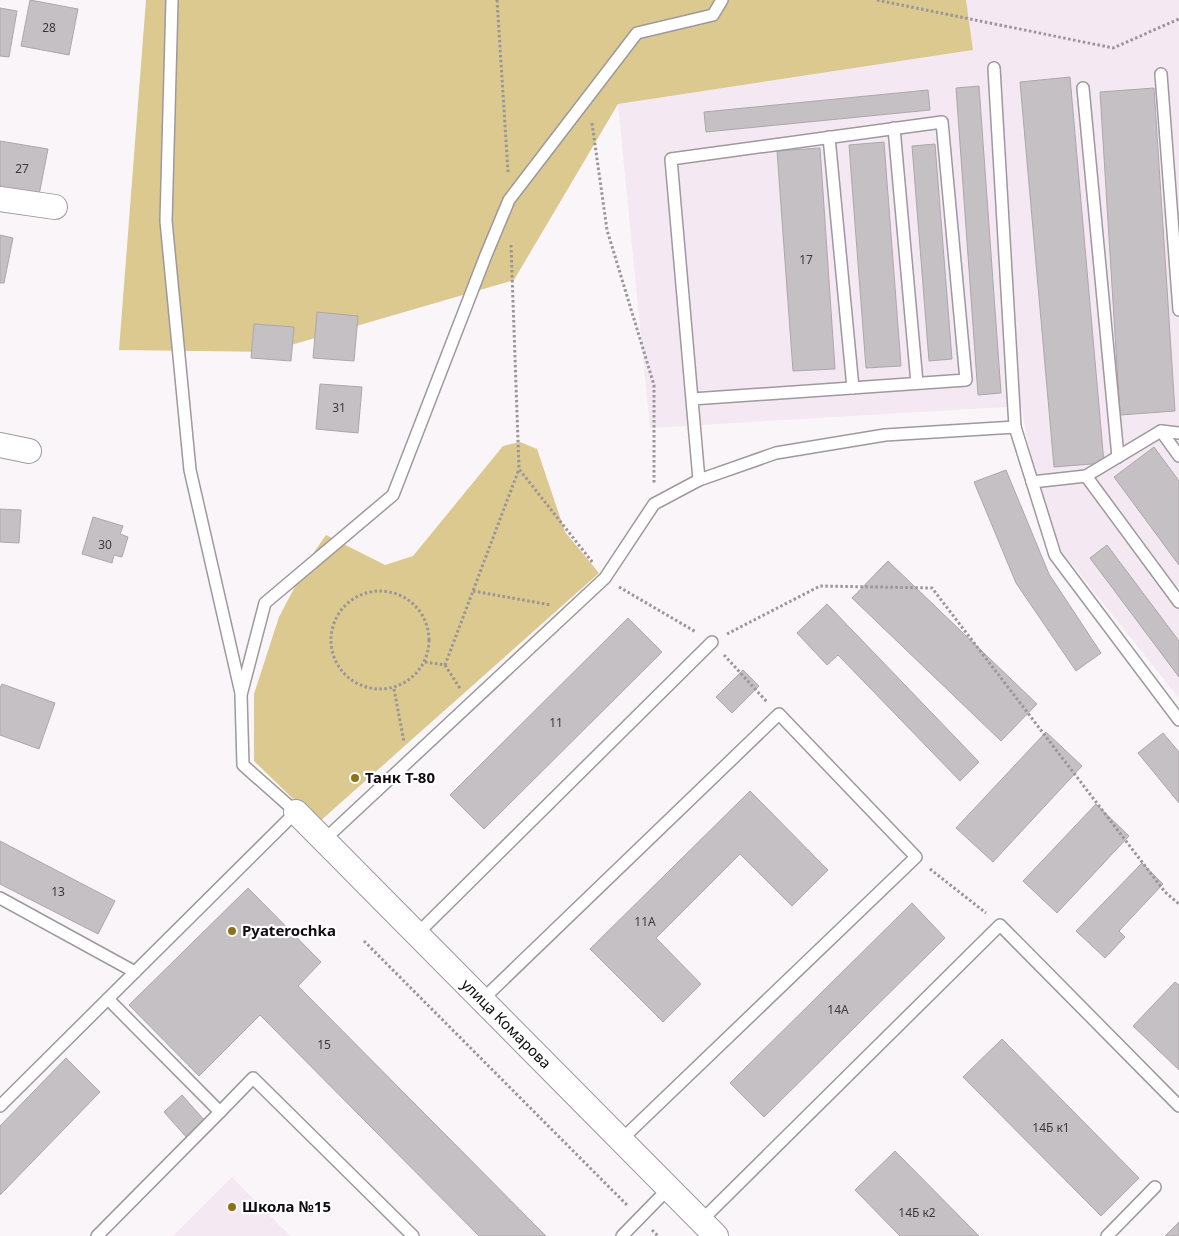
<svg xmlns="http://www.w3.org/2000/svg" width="1179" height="1236" font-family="'Noto Sans',sans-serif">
<rect width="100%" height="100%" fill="#faf5f9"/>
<g fill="#f4e8f2">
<polygon points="966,0 1179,0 1179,698 1046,532 1021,406 650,428 618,104 973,50"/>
<polygon points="232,1177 290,1236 173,1236"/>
</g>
<g fill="#dbc990">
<polygon points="146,0 966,0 973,50 618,104 514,280 267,352 119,350"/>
<polygon points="520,442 537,449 565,532 599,573 318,823 254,761 254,694 279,617 310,558 326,535 385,565 413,556 503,446"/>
</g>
<g fill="#c5c0c4" stroke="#aca7ab">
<polygon points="30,0 78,9 69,55 21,46"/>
<polygon points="0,8 17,11 9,57 0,56"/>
<polygon points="1070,77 1104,463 1054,467 1020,82"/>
<polygon points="979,86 1001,393 978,395 956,88"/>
<polygon points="1154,88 1175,411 1120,415 1100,92"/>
<polygon points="928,90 930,110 706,132 704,112"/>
<polygon points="0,141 48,149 39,195 0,188"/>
<polygon points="884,142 901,366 866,368 849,145"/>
<polygon points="935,144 952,359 929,361 912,146"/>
<polygon points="820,148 835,369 793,371 777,151"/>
<polygon points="0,235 13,238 4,283 0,283"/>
<polygon points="317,312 358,316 354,361 313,358"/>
<polygon points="254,324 294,327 291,361 251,358"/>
<polygon points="320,384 362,387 358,433 316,429"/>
<polygon points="1154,447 1179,481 1179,565 1114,477"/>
<polygon points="1006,470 1049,574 1101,653 1076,671 1016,583 974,482"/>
<polygon points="0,509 21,510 19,543 0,542"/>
<polygon points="93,517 123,526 120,534 128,537 122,557 114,555 112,563 82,554"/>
<polygon points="1107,545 1179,641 1179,677 1090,558"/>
<polygon points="888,561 1037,704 1001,741 852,598"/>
<polygon points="827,604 979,762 960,781 838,655 827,665 797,633"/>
<polygon points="628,618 662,652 484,829 450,795"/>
<polygon points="743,670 759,686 732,713 716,697"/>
<polygon points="2,684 55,703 39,749 0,735 0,688"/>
<polygon points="1046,732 1082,766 993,862 956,828"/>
<polygon points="1163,733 1179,752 1179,803 1138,753"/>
<polygon points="750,791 828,870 792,906 740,854 656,938 701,984 663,1022 590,949"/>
<polygon points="1096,804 1129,836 1057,913 1023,881"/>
<polygon points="0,841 115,901 98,934 0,884"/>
<polygon points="1142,863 1163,884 1119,931 1125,937 1105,958 1076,931"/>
<polygon points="248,888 321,962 298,986 546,1236 479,1236 260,1015 199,1076 129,1005"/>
<polygon points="912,903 945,938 764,1117 730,1083"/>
<polygon points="1175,982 1179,985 1179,1070 1133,1026"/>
<polygon points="1002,1039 1139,1178 1101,1216 963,1077"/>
<polygon points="66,1058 100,1092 0,1195 0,1126"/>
<polygon points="182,1095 206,1122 188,1139 164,1112"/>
<polygon points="895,1151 979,1236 900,1236 855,1190"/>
<polygon points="1179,1222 1179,1236 1165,1236"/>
</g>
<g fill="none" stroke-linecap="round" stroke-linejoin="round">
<g stroke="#9d999c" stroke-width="14">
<g id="lane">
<polyline points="172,0 166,221 190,470 241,693"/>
<polyline points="994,68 1015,427"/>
<polyline points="1161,74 1179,310"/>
<polyline points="1083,88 1118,457"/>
<polyline points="894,128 917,383"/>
<polyline points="829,137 853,388"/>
<polyline points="692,399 966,380 942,122 671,159 699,480"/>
<polyline points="1161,431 1179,433"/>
<polyline points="1086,476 1161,431 1179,456"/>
<polyline points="1032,482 1086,476 1179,602"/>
<polyline points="324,840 605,578 654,504 699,480 776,453 885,435 1015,427 1055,555 1179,720"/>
<polyline points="0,898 135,972"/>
<polyline points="417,934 712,642"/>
<polyline points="482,1000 779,714 916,857 621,1140"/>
<polyline points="0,1106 296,812 243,765 241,695 265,603 393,495 486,255 509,200 637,33 713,15 722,0"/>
<polyline points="220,1112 253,1078 413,1236"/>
<polyline points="701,1221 1000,925 1179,1106"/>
<polyline points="97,1236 220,1112 108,999"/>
<polyline points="622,1236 668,1189"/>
<polyline points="1107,1236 1155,1187"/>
</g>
</g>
<g stroke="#9d999c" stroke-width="26">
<g id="street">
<polyline points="0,199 55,207"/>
<polyline points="0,445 29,451"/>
<polyline points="296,812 716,1236"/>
</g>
</g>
<g stroke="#999699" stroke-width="3" stroke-dasharray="2.5 2.5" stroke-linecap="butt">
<polyline points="497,0 508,172"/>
<polyline points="877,0 1113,48 1179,19"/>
<polyline points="592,123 607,230 654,385 654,483"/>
<polyline points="511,245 519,469 593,563"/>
<polyline points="619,587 696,632"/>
<circle cx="380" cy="640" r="49"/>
<polyline points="473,591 551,605"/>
<polyline points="727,634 820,586 932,588 1165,892 1179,904"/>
<polyline points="724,655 767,702"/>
<polyline points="425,662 445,665 519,469"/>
<polyline points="445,665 461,690"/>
<polyline points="394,689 404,742"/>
<polyline points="930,869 986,913"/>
<polyline points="364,941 628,1206"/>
<polyline points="652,1230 658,1236"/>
</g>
<use href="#lane" stroke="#fff" stroke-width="11"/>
<use href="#street" stroke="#fff" stroke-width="24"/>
</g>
<g fill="#8c7317" stroke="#fff" stroke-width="2">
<circle cx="355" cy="778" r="5"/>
<circle cx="232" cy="931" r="5"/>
<circle cx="232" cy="1207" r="5"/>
</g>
<g text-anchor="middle" stroke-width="4.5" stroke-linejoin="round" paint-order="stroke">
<g font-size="12" fill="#3c393c">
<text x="49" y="32">28</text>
<text x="22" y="173">27</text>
<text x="806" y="264">17</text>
<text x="339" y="412">31</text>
<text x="105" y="549">30</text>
<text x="556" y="727">11</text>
<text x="58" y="896">13</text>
<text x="645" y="926">11А</text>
<text x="838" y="1014">14А</text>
<text x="324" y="1049">15</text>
<text x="1051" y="1132">14Б к1</text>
<text x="917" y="1217">14Б к2</text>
</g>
<g font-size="15" font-weight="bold" fill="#0e0c0e" stroke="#fff" text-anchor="start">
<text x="365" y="783">Танк Т-80</text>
<text x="242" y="936">Pyaterochka</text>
<text x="242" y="1212">Школа №15</text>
</g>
<g font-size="15" fill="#0e0c0e" stroke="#fff">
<text transform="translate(506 1024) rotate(45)" y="5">улица Комарова</text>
</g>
</g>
</svg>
